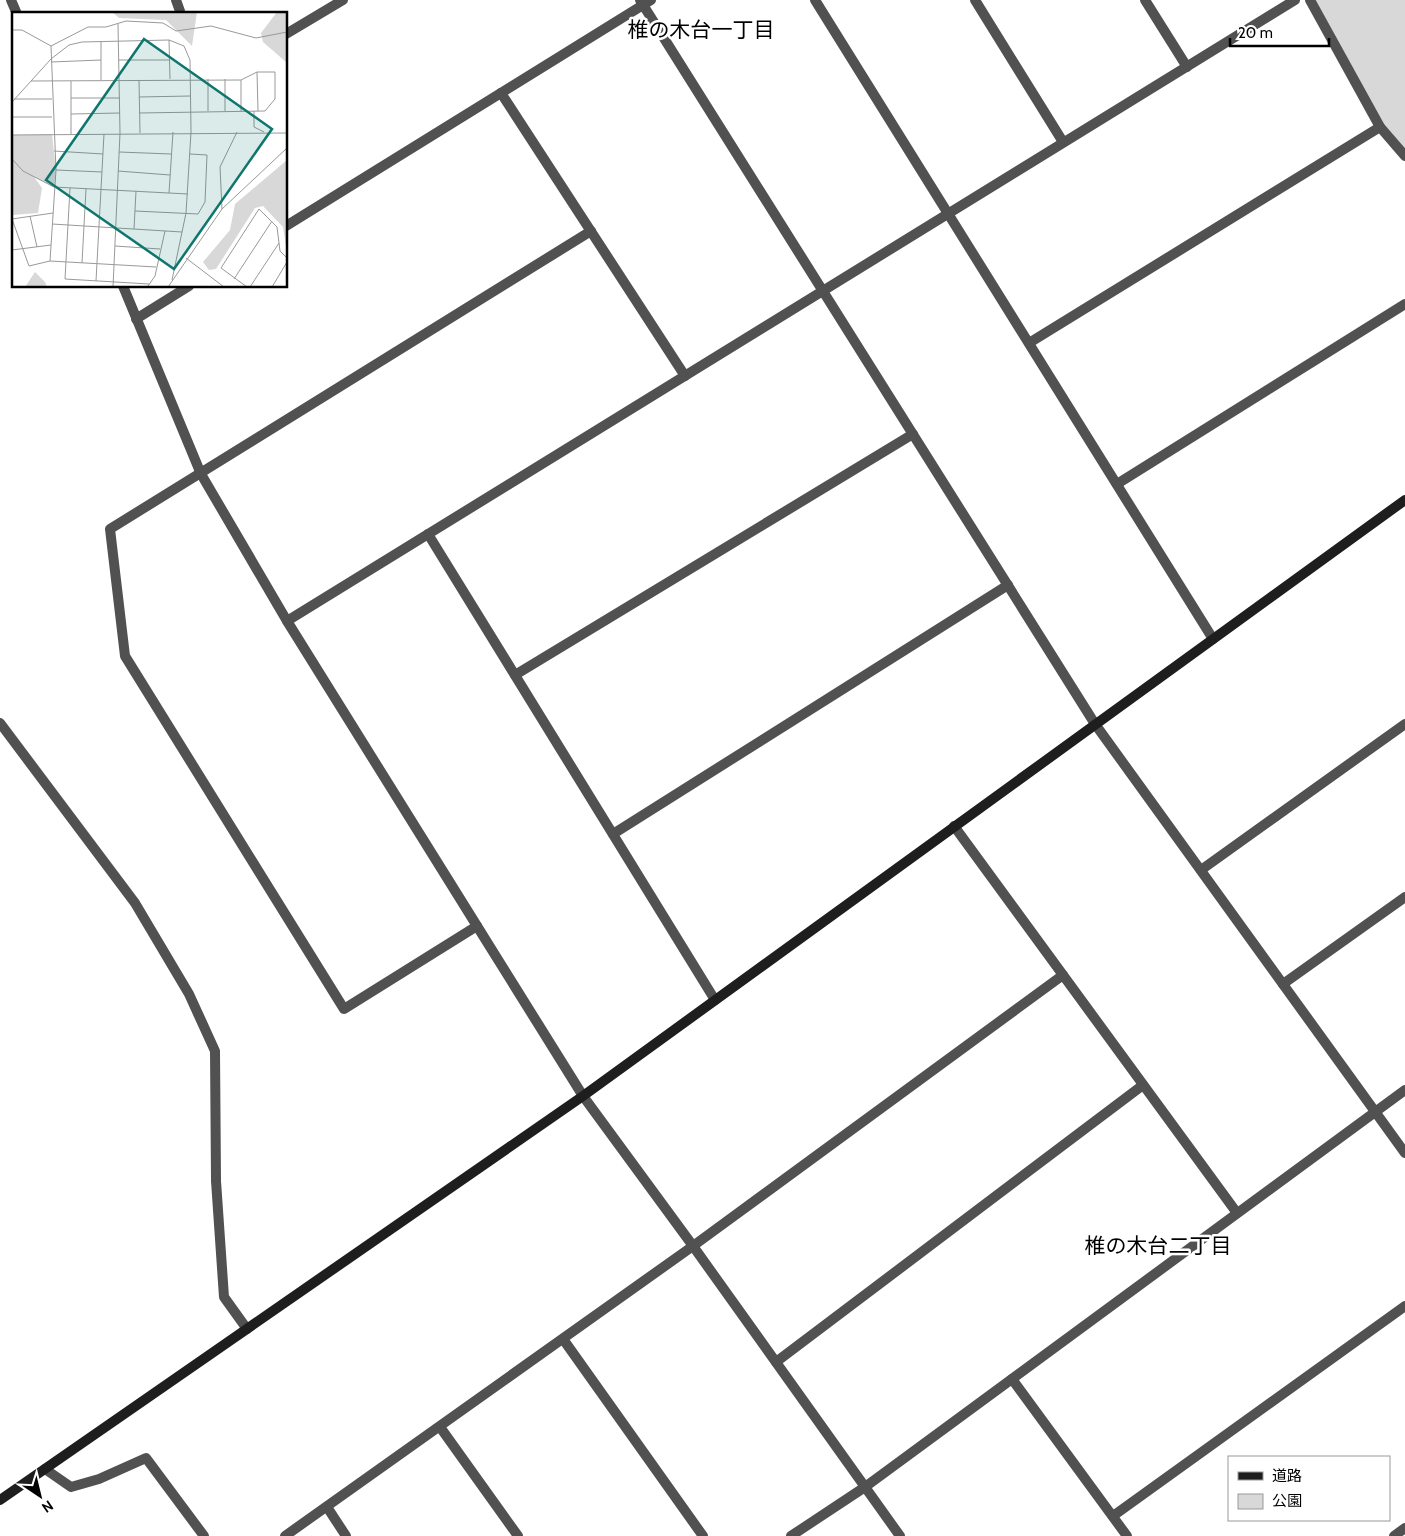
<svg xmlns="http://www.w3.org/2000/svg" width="1405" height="1536" font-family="Cabin,'Noto Sans JP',sans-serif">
<rect width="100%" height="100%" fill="#fff"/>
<polygon fill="#d8d8d8" points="1310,0 1405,0 1405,156 1380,127"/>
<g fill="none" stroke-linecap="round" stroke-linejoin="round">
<g stroke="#515151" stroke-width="10">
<polyline points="11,0 17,14"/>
<polyline points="176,0 181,14"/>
<polyline points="640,0 1095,724 1405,1153"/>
<polyline points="815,0 1213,639"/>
<polyline points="975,0 1063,142"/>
<polyline points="1145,0 1187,67"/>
<polyline points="1310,0 1380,127 1405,156"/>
<polyline points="286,34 343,0"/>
<polyline points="501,93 685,376"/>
<polyline points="286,226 651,0"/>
<polyline points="123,286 201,474 287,621 477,926 583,1096 693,1246 900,1536"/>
<polyline points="136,319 189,286"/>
<polyline points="1029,343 1380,127"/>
<polyline points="1117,484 1405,304"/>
<polyline points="428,534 715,1000"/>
<polyline points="287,621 1295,0"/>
<polyline points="515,675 913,434"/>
<polyline points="0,723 135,903 189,994 215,1051 216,1181 224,1297 247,1329"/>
<polyline points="954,826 1237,1213"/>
<polyline points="613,834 1008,585"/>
<polyline points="1201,870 1405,724"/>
<polyline points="477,926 344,1009 125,656 110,529 591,231"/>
<polyline points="1283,984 1405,897"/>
<polyline points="563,1339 703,1536"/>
<polyline points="776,1362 1143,1085"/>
<polyline points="1012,1379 1127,1536"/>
<polyline points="440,1427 518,1536"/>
<polyline points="45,1469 71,1487 99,1479 146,1458 204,1536"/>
<polyline points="327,1507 346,1536"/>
<polyline points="1113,1516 1405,1306"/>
<polyline points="285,1536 693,1246 1063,975"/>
<polyline points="791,1536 865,1487 1405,1090"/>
<polyline points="1394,1536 1405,1528"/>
</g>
<polyline stroke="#1e1e1e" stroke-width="10" points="0,1500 583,1096 1405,500"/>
</g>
<g text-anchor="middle" stroke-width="5" stroke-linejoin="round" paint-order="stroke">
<g font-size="21" fill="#000" stroke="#fff">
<text x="701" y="37">椎の木台一丁目</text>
<text x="1158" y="1253">椎の木台二丁目</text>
</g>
</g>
<g transform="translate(12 12)">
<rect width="275" height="275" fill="#fff"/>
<path d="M100 0H185L180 34 154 8 107 6ZM265 0H275L274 50 251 30 249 21ZM0 134 30 176 26 201 0 203ZM275 148V241L271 215 251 194 243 196 204 257 197 258 191 250 218 218 223 192ZM23 260 33 270 35 275H13Z" fill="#d8d8d8"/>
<path d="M40 122 44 158 42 175 11 159 0 147V123Z" fill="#d8d8d8"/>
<path fill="none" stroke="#999" stroke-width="1" d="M0 18H10L39 34 76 15H94L114 9 151 11 164 19 199 14 244 26 275 20M157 28 158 67M107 48H157M39 50 89 48M245 60 246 99M196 67V99M213 67V99M89 68V29M127 68 128 121M19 69 229 68 245 60H263V87L253 99 127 101M127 85 178 84M59 86H108M2 87H40M0 90 39 47 57 33 70 30 157 28 172 34 178 48 179 120 174 201 160 268M229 99V68M242 99V115L252 120M59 102 108 101M0 105H40M59 122V69M0 123 275 121M42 139 91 142M107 140 159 142M0 147 11 159 42 175 176 182M44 158 90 160M106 159 158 163M58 176 53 267 137 272M157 181 161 120M210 197 208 155 225 120M123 199 186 202 193 190 195 143 178 142M18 204 25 235M0 207 17 254 38 249 144 255M0 207 41 201M40 212 170 220M122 217 124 179M103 234 148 237M0 238 39 233M174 246 212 275M38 249 44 158 39 34M70 251 74 177M222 267 260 209M84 269 92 122M136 274 143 264 153 219M101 275 108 121 106 12M156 275 210 197 275 136M235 275 209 256 247 197 265 215 268 239 275 246M238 275 267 231M260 275 275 250"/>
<path fill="#0f766e" fill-opacity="0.15" stroke="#0f766e" stroke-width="2.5" d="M132 27 260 117 162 257 34 168Z"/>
<rect width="275" height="275" fill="none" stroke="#000" stroke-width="2.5"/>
</g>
<rect x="1228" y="1456" width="162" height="65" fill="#ffffff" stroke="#999999"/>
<rect x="1238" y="1472" width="25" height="8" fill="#1e1e1e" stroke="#999999"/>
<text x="1272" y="1481" font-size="15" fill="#000000">道路</text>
<rect x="1238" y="1494" width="25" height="15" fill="#d8d8d8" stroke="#999999"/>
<text x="1272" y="1506" font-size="15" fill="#000000">公園</text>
<g transform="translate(40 1496) rotate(145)" stroke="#ffffff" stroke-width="4" paint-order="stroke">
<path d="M0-4L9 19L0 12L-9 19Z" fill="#000000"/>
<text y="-8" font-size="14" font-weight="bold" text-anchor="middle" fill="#000000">N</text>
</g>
<path d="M1230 38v8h99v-8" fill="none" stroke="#000000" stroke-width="2.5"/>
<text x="1238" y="38" font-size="15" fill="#000000" stroke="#ffffff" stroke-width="4" paint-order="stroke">20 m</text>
</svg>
